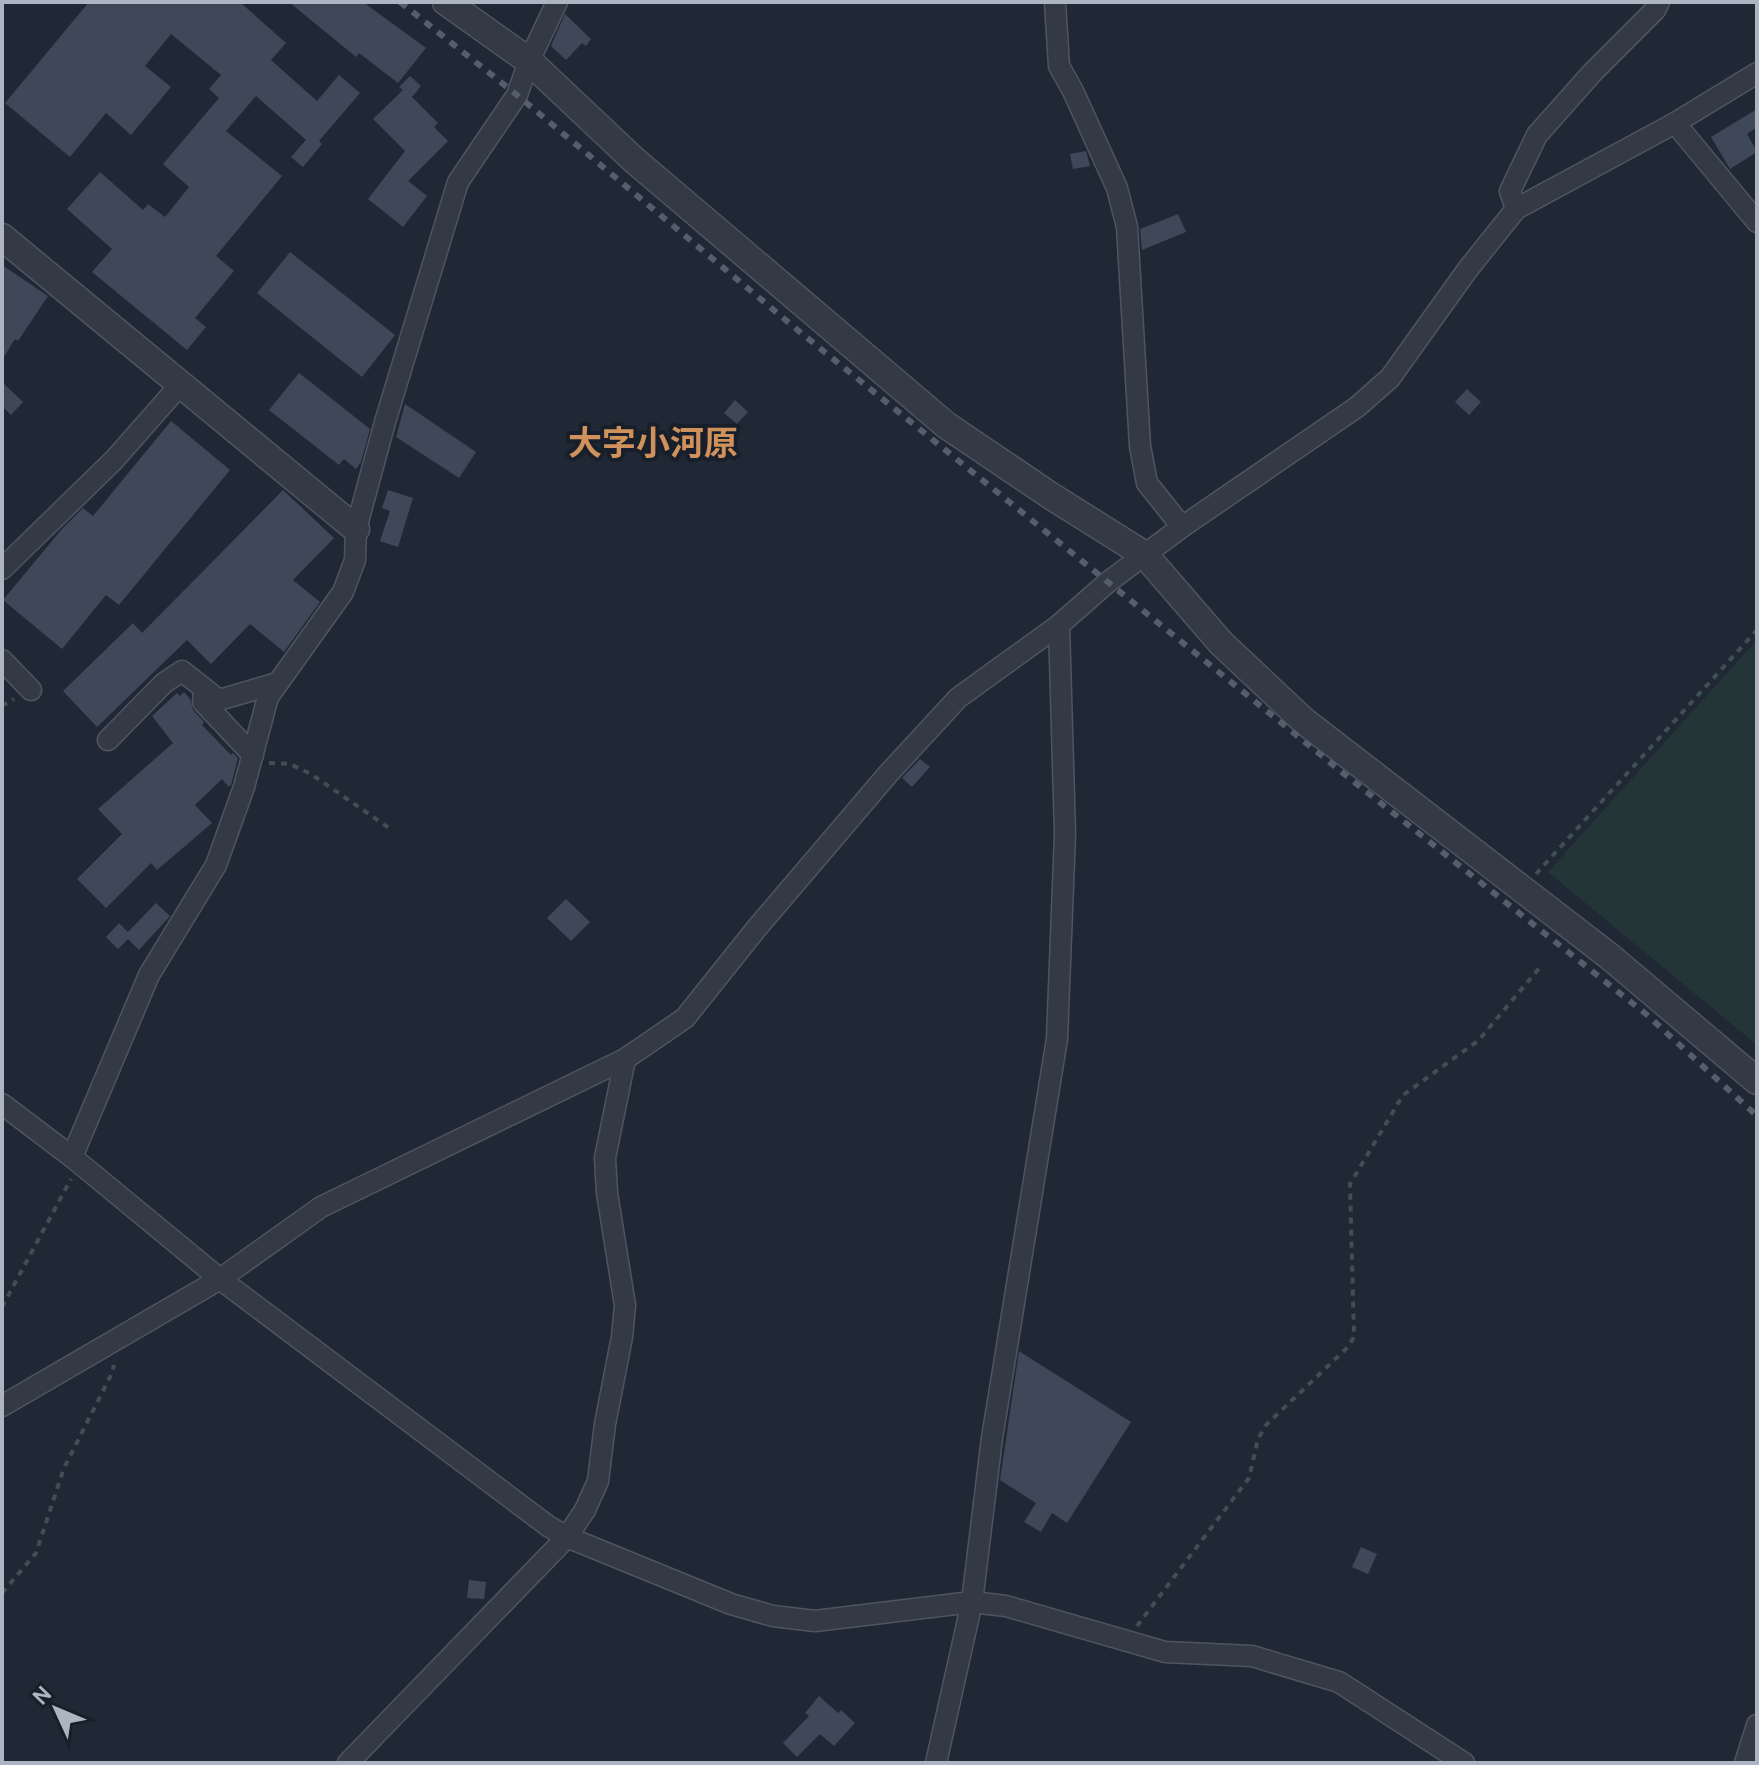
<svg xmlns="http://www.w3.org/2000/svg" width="1759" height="1765" font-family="Cabin,'Noto Sans JP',sans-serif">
<rect width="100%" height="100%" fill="#202835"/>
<polygon fill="#233537" points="1757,640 1757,1045 1548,872"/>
<g fill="#3e4858">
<polygon points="89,2 240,2 286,43 271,60 317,101 339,75 360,93 319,141 322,144 303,167 291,157 306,140 256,96 226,131 282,176 216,256 234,271 195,318 206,327 187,350 92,272 112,249 67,209 100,172 143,210 148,204 165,217 189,187 163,164 219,98 209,89 221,75 171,34 145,66 171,87 131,135 106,113 70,157 5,103"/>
<polygon points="289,2 363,2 426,48 398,83 359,53 356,57"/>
<polygon points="565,14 591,39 586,46 582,43 566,60 551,46"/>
<polygon points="410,76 421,86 412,97 438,123 434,127 448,141 408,181 427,196 403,227 368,199 405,151 373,119 403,90 399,87"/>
<polygon points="1757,109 1757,127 1747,134 1757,152 1730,169 1711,137"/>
<polygon points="1086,151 1090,166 1073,169 1070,154"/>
<polygon points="1178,214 1186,232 1142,250 1140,229"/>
<polygon points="290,252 395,335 362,377 257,293"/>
<polygon points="2,265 48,296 18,341 15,339 2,360"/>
<polygon points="299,373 370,429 361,462 356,469 344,459 339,465 269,410"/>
<polygon points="2,382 23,402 11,415 2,406"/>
<polygon points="1467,389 1481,402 1469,415 1455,402"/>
<polygon points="735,400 748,412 737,424 724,413"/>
<polygon points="405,404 476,452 459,478 396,437"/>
<polygon points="171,421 230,470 119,605 106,595 62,649 3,600 62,529 83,508 93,516"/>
<polygon points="283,490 334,538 293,580 320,602 284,652 250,624 211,664 187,640 97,727 63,691 133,623 142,633"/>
<polygon points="388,490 413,498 398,547 380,541 390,511 382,508"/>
<polygon points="184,692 190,699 193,710 204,722 202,725 231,755 233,753 238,758 231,785 229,787 222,779 195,805 212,823 157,870 151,863 106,908 77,879 122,834 98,809 173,743 152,716 177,693 180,696"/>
<polygon points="920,759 930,767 912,787 902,778"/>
<polygon points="566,899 590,922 571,941 547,918"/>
<polygon points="156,903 170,916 139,950 128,939 118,949 106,937 119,923 128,932"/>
<polygon points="1019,1351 1131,1422 1067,1523 1052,1513 1041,1532 1024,1522 1036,1503 1000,1480"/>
<polygon points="1361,1547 1377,1554 1368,1574 1352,1567"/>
<polygon points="469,1580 486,1582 484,1599 467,1598"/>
<polygon points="819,1696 838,1713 841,1710 855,1723 834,1746 820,1734 797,1757 783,1743 809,1716 805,1713"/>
</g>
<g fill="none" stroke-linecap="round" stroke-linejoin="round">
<g stroke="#4e5561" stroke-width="23">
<g id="minor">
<polyline points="1055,2 1059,66 1073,91 1117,188 1127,227 1140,446 1147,483 1182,527"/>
<polyline points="1675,123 1757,222"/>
<polyline points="1516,209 1510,191 1537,135 1592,73 1655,10 1659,2"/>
<polyline points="2,569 114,460 180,385"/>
<polyline points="2,660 31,690"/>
<polyline points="204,691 203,702 253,755"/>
<polyline points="108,740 164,683 182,671 219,700 277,683"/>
<polyline points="2,1104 72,1157 220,1279 548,1526 567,1537 731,1604 773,1616 815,1621 972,1602 1006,1606 1165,1652 1252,1656 1339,1682 1464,1763"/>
<polyline points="72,1157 149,975 216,865 244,787 268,697 343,592 355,560 356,529 385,422 458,182 517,95 529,61 557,2"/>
<polyline points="2,1406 220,1279 321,1207 625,1059 685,1018 756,929 888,774 958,698 1059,625 1108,582 1182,527 1357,407 1390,378 1468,269 1516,209 1675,123 1757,73"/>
<polyline points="348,1763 567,1537 585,1510 598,1481 605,1424 622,1337 625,1305 607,1193 605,1158 625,1059"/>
<polyline points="936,1763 972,1602 992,1438 1057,1039 1065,834 1059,625"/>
<polyline points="1745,1763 1757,1725"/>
</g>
</g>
<g stroke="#4e5561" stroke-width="29">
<g id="tertiary">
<polyline points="446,2 529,61 634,160 946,425 1051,496 1145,555 1221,643 1304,721 1609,956 1757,1081"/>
<polyline points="2,237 356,529"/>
</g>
</g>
<g stroke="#3f5054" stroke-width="4" stroke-dasharray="6 6" stroke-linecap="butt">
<polyline points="2,706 14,699"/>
<polyline points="269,763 290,764 311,774 389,828"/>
<polyline points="1536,874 1757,630"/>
<polyline points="2,1307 71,1179"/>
<polyline points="2,1593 36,1553 64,1468 112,1373 114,1365"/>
<polyline points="1137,1626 1249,1478 1258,1439 1266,1425 1348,1347 1354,1337 1350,1184 1403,1095 1478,1041 1541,966"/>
</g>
<use href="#minor" stroke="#333a46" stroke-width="20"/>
<use href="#tertiary" stroke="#333a46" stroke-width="26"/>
<polyline stroke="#555e6d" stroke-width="6" stroke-dasharray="8 8" stroke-linecap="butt" points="400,2 517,95 800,332 1348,777 1646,1014 1757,1116"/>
</g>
<g text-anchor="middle" stroke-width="8" stroke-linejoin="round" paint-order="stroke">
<g font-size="34" font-weight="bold" fill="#cf925c" stroke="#191f2a">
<text x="653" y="455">大字小河原</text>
</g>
</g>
<rect width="1759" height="1765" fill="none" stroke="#adb5c3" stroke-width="8"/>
<g transform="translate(56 1709) rotate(314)" stroke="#191f2a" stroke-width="6" paint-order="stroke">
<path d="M0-6L14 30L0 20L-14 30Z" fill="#adb5c3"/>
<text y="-12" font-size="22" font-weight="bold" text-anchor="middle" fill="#adb5c3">N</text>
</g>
</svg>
